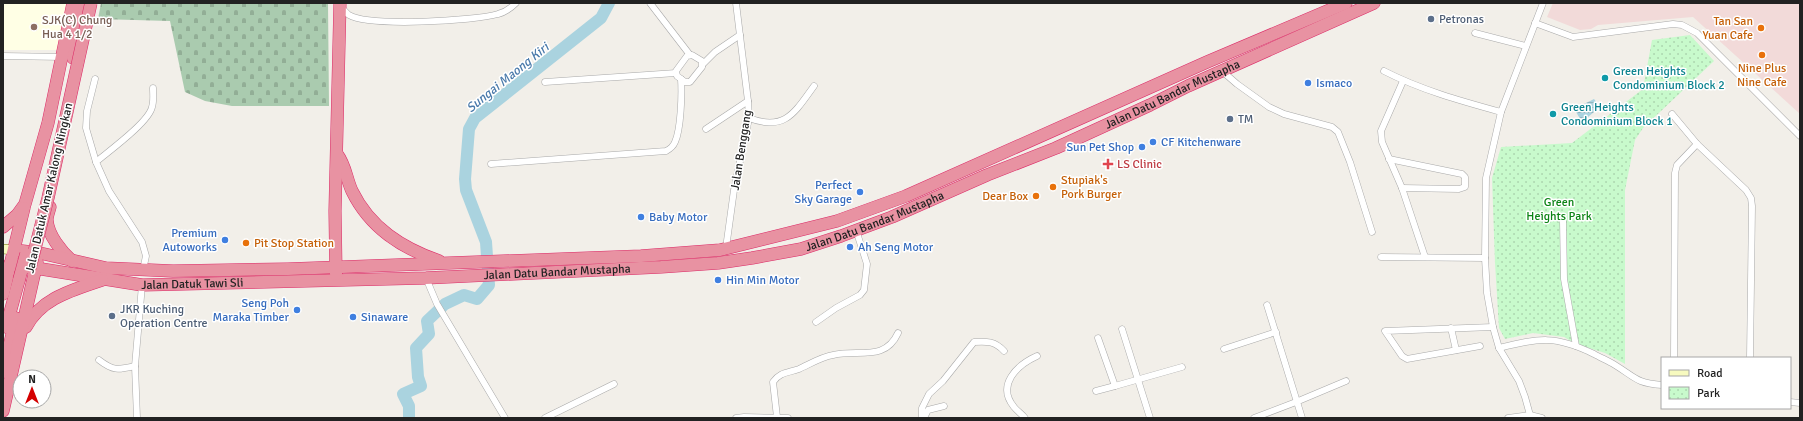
<svg xmlns="http://www.w3.org/2000/svg" width="1803" height="421" font-family="Signika,sans-serif">
<defs>
<pattern id="cemetery-stones" width="16" height="16" patternUnits="userSpaceOnUse"><rect width="16" height="16" fill="#aacbaf"/><path d="M2 7V4a2 2 0 0 1 4 0v3zM10 15v-3a2 2 0 0 1 4 0v3z" fill="#92ae96"/></pattern>
<pattern id="park-dots" width="8" height="8" patternUnits="userSpaceOnUse"><rect width="8" height="8" fill="#c8facc"/><path d="M2 2h.1M6 6h.1" fill="none" stroke="#acd6af" stroke-width="1.8" stroke-linecap="round"/></pattern>
<pattern id="water-rules" width="6" height="5" patternUnits="userSpaceOnUse"><rect width="6" height="5" fill="#aad3df"/><path d="M0 2.5h6" fill="none" stroke="#92b5bf"/></pattern>
</defs>
<rect width="100%" height="100%" fill="#f2efe9"/>
<polygon fill="#f2dad9" points="1553,3 1800,3 1800,114 1693,17 1598,25 1591,29 1580,30 1547,17"/>
<polygon fill="#ffffe5" points="3,3 70,3 59,50 3,50"/>
<polygon fill="url(#cemetery-stones)" points="101,3 328,3 329,106 232,106 205,101 185,92 170,21 98,19"/>
<polygon fill="url(#park-dots)" points="1690,35 1714,61 1643,128 1635,140 1625,190 1625,364 1605,353 1576,344 1564,337 1533,333 1505,339 1499,328 1495,263 1492,178 1501,147 1572,143 1643,89 1652,40"/>
<polygon fill="url(#water-rules)" points="1594,99 1600,107 1582,122 1576,112 1582,105"/>
<g fill="none" stroke-linecap="round" stroke-linejoin="round">
<polyline stroke="#aad3df" stroke-width="12" points="409,418 409,406 403,394 421,386 418,377 416,348 429,334 427,321 445,304 464,295 477,299 489,285 486,242 466,190 465,179 469,129 475,118 601,18 609,3"/>
<g stroke="#a9a9a9" stroke-width="7">
<g id="street">
<polyline points="650,3 690,55"/>
<path d="M341 7C343 9 346 13 349 15 369 27 475 21 498 14 506 12 511 8 516 3"/>
<polyline points="1535,23 1573,37 1673,24 1682,25 1697,33 1800,136"/>
<polyline points="1475,33 1526,46"/>
<polygon points="692,55 702,61 702,67 690,82 685,82 677,76 676,71 687,56"/>
<polyline points="3,56 63,57"/>
<polyline points="703,64 715,52 740,35"/>
<polyline points="1222,71 1237,84 1269,107 1284,114 1332,127 1338,132 1350,162 1372,232"/>
<path d="M1384 71C1421 90 1461 101 1501 112"/>
<polyline points="95,79 87,111 86,128 96,162"/>
<polyline points="1403,81 1381,131 1382,142 1402,188 1425,257"/>
<polyline points="545,82 676,73"/>
<polyline points="1672,114 1697,144 1746,190 1751,198 1752,206 1750,358"/>
<path d="M749 118C785 132 795 112 814 86"/>
<polyline points="706,129 748,101"/>
<polyline points="1389,159 1462,174 1465,177 1465,187 1459,189 1402,188"/>
<path d="M491 164 666 151C670 149 673 147 675 142 681 129 682 94 681 79"/>
<polyline points="1563,221 1564,279 1576,346"/>
<polyline points="726,248 734,190 749,118 748,101 736,3"/>
<polyline points="1381,257 1485,258"/>
<path d="M143 270 146 256 142 242 109 191 96 162C109 151 149 122 152 107 154 101 153 94 153 88"/>
<polyline points="426,278 437,304 505,418"/>
<polyline points="1267,305 1302,418"/>
<polyline points="816,322 836,308 860,295 864,290 867,264 856,230"/>
<polyline points="1451,328 1456,350"/>
<polyline points="1122,329 1150,418"/>
<polyline points="1098,338 1115,386 1182,367"/>
<polyline points="1480,346 1407,359 1402,356 1385,331 1493,327"/>
<path d="M1499 348C1540 338 1555 335 1594 354 1601 358 1609 361 1615 365 1636 378 1636 383 1662 385"/>
<polyline points="1224,349 1276,332"/>
<polyline points="1674,358 1675,173 1677,165 1697,144"/>
<path d="M99 360C113 371 118 370 135 366"/>
<polyline points="1096,391 1115,386"/>
<polyline points="1790,402 1800,403"/>
<polyline points="1530,415 1525,397 1519,381 1499,348 1493,327 1487,293 1485,258 1486,178 1501,112 1543,3"/>
<path d="M777 417 773 382C780 372 788 373 799 369 810 364 821 357 833 355 858 349 885 362 898 333"/>
<polyline points="137,418 135,366 142,285"/>
<polyline points="545,418 614,384"/>
<polyline points="736,418 744,417 788,418"/>
<path d="M922 418V408L929 394 943 381 974 342C986 341 995 341 1004 351"/>
<polyline points="924,418 928,410 944,406"/>
<path d="M1025 418C1022 414 1017 411 1014 407 996 385 1017 365 1037 356"/>
<polyline points="1254,418 1296,402 1346,381"/>
<polyline points="1508,418 1530,415 1542,418"/>
</g>
</g>
<g stroke="#707d05" stroke-width="10">
<polyline id="secondary" points="3,249 14,250"/>
</g>
<g stroke="#dc2a67" stroke-width="13">
<g id="highway">
<polyline points="73,58 83,3"/>
<path d="M337 154C346 166 346 178 352 191 370 228 402 248 439 261"/>
<path d="M50 207C49 211 47 216 47 220 48 235 61 251 72 261"/>
<polyline points="3,227 17,215 25,204 29,190 48,123 73,3"/>
<polyline points="14,250 40,253 106,268 173,271 288,269 641,256 720,250 837,221 906,196 1207,62 1346,3"/>
<path id="s1" d="M10 264 142 285 426 278 661 267 718 263 752 258 801 249 841 236 892 217 987 175 1056 148 1150 105 1188 86 1374 3"/>
<polyline points="336,274 335,211 340,3"/>
<polyline points="3,294 24,208"/>
<polyline points="6,327 19,280"/>
<path d="M26 327C41 298 73 290 102 280"/>
<polyline points="3,372 16,318"/>
<polyline points="3,411 37,262"/>
</g>
</g>
<use href="#street" stroke="#fff" stroke-width="6"/>
<use href="#secondary" stroke="#f7fabf" stroke-width="9"/>
<use href="#highway" stroke="#e892a2" stroke-width="12"/>
<g stroke="#dc2a67" stroke-width="13" stroke-linecap="butt">
<g id="highway-bridge">
<polyline points="30,268 48,198 91,3"/>
<polyline points="19,280 26,254"/>
</g>
</g>
<use href="#highway-bridge" stroke="#e892a2" stroke-width="12"/>
</g>
<g fill="#5c6f8a" stroke="#fff" stroke-width="1.5">
<circle cx="1431" cy="19" r="4"/>
<circle cx="1230" cy="119" r="4"/>
<circle cx="112" cy="316" r="4"/>
</g>
<circle fill="#8d6e63" stroke="#fff" stroke-width="1.5" cx="34" cy="27" r="4"/>
<g fill="#e8710a" stroke="#fff" stroke-width="1.5">
<circle cx="1761" cy="28" r="4"/>
<circle cx="1762" cy="55" r="4"/>
<circle cx="1053" cy="187" r="4"/>
<circle cx="1036" cy="196" r="4"/>
<circle cx="246" cy="243" r="4"/>
</g>
<g fill="#0f9aa8" stroke="#fff" stroke-width="1.5">
<circle cx="1605" cy="78" r="4"/>
<circle cx="1553" cy="114" r="4"/>
</g>
<g fill="#3f7fe0" stroke="#fff" stroke-width="1.5">
<circle cx="1308" cy="83" r="4"/>
<circle cx="1153" cy="142" r="4"/>
<circle cx="1142" cy="147" r="4"/>
<circle cx="860" cy="192" r="4"/>
<circle cx="641" cy="217" r="4"/>
<circle cx="225" cy="240" r="4"/>
<circle cx="850" cy="247" r="4"/>
<circle cx="718" cy="280" r="4"/>
<circle cx="297" cy="310" r="4"/>
<circle cx="353" cy="317" r="4"/>
</g>
<path fill="#e0444e" stroke="#fff" stroke-width="1.5" d="M1106 158h4v4h4v4h-4v4h-4v-4h-4v-4h4z"/>
<g text-anchor="middle" stroke-width="3" stroke-linejoin="round" paint-order="stroke">
<g font-size="12" fill="#4e5e75" stroke="#fff" text-anchor="start">
<text x="1439" y="23">Petronas</text>
<text x="1238" y="123">TM</text>
<text x="120" y="313">JKR Kuching<tspan x="120" dy="14">Operation Centre</tspan></text>
</g>
<g font-size="12" fill="#785e54" stroke="#fff" text-anchor="start">
<text x="42" y="24">SJK(C) Chung<tspan x="42" dy="14">Hua 4 1/2</tspan></text>
</g>
<g font-size="12" fill="#c56008" stroke="#fff" text-anchor="end">
<text x="1753" y="25">Tan San<tspan x="1753" dy="14">Yuan Cafe</tspan></text>
<text x="1762" y="72" text-anchor="middle">Nine Plus<tspan x="1762" dy="14">Nine Cafe</tspan></text>
<text x="1061" y="184" text-anchor="start">Stupiak's<tspan x="1061" dy="14">Pork Burger</tspan></text>
<text x="1028" y="200">Dear Box</text>
<text x="254" y="247" text-anchor="start">Pit Stop Station</text>
</g>
<g font-size="12" fill="#0d838f" stroke="#fff" text-anchor="start">
<text x="1613" y="75">Green Heights<tspan x="1613" dy="14">Condominium Block 2</tspan></text>
<text x="1561" y="111">Green Heights<tspan x="1561" dy="14">Condominium Block 1</tspan></text>
</g>
<g font-size="12" fill="#366cbe" stroke="#fff" text-anchor="start">
<text x="1316" y="87">Ismaco</text>
<text x="1161" y="146">CF Kitchenware</text>
<text x="1134" y="151" text-anchor="end">Sun Pet Shop</text>
<text x="852" y="189" text-anchor="end">Perfect<tspan x="852" dy="14">Sky Garage</tspan></text>
<text x="649" y="221">Baby Motor</text>
<text x="217" y="237" text-anchor="end">Premium<tspan x="217" dy="14">Autoworks</tspan></text>
<text x="858" y="251">Ah Seng Motor</text>
<text x="726" y="284">Hin Min Motor</text>
<text x="289" y="307" text-anchor="end">Seng Poh<tspan x="289" dy="14">Maraka Timber</tspan></text>
<text x="361" y="321">Sinaware</text>
</g>
<g font-size="12" fill="#222" stroke="#fff">
<text dy="4" stroke="none"><textPath href="#s1" startOffset="1197">Jalan Datu Bandar Mustapha</textPath></text>
<text transform="translate(741 150) rotate(-81)" y="4">Jalan Benggang</text>
<text transform="translate(49 188) rotate(-77)" y="4">Jalan Datuk Amar Kalong Ningkan</text>
<text dy="4" stroke="none"><textPath href="#s1" startOffset="873">Jalan Datu Bandar Mustapha</textPath></text>
<text dy="4" stroke="none"><textPath href="#s1" startOffset="549">Jalan Datu Bandar Mustapha</textPath></text>
<text dy="4" stroke="none"><textPath href="#s1" startOffset="184">Jalan Datuk Tawi Sli</textPath></text>
</g>
<g font-size="12" fill="#be3a42" stroke="#fff" text-anchor="start">
<text x="1117" y="168">LS Clinic</text>
</g>
<g font-size="12" fill="#0c8416" stroke="#fff">
<text x="1559" y="206">Green<tspan x="1559" dy="14">Heights Park</tspan></text>
</g>
<g font-size="13" font-style="italic" fill="#4a7aab" stroke="#fff">
<text transform="translate(507 77) rotate(-39)" y="5">Sungai Maong Kiri</text>
</g>
</g>
<rect width="1803" height="421" fill="none" stroke="#222222" stroke-width="8"/>
<rect x="1661" y="357" width="130" height="52" fill="#ffffff" stroke="#a7a7a7"/>
<rect x="1669" y="370" width="20" height="6" fill="#f7fabf" stroke="#a7a7a7"/>
<text x="1697" y="377" font-size="12" fill="#222222">Road</text>
<rect x="1669" y="387" width="20" height="12" fill="url(#park-dots)" stroke="#a7a7a7"/>
<text x="1697" y="397" font-size="12" fill="#222222">Park</text>
<g transform="translate(32 389)"><circle r="19" fill="#ffffff" stroke="#a7a7a7"/>
<path d="M0-3L7 15L0 10L-7 15Z" fill="#d40000"/>
<text y="-6" font-size="11" font-weight="bold" text-anchor="middle" fill="#222222">N</text>
</g>
</svg>
